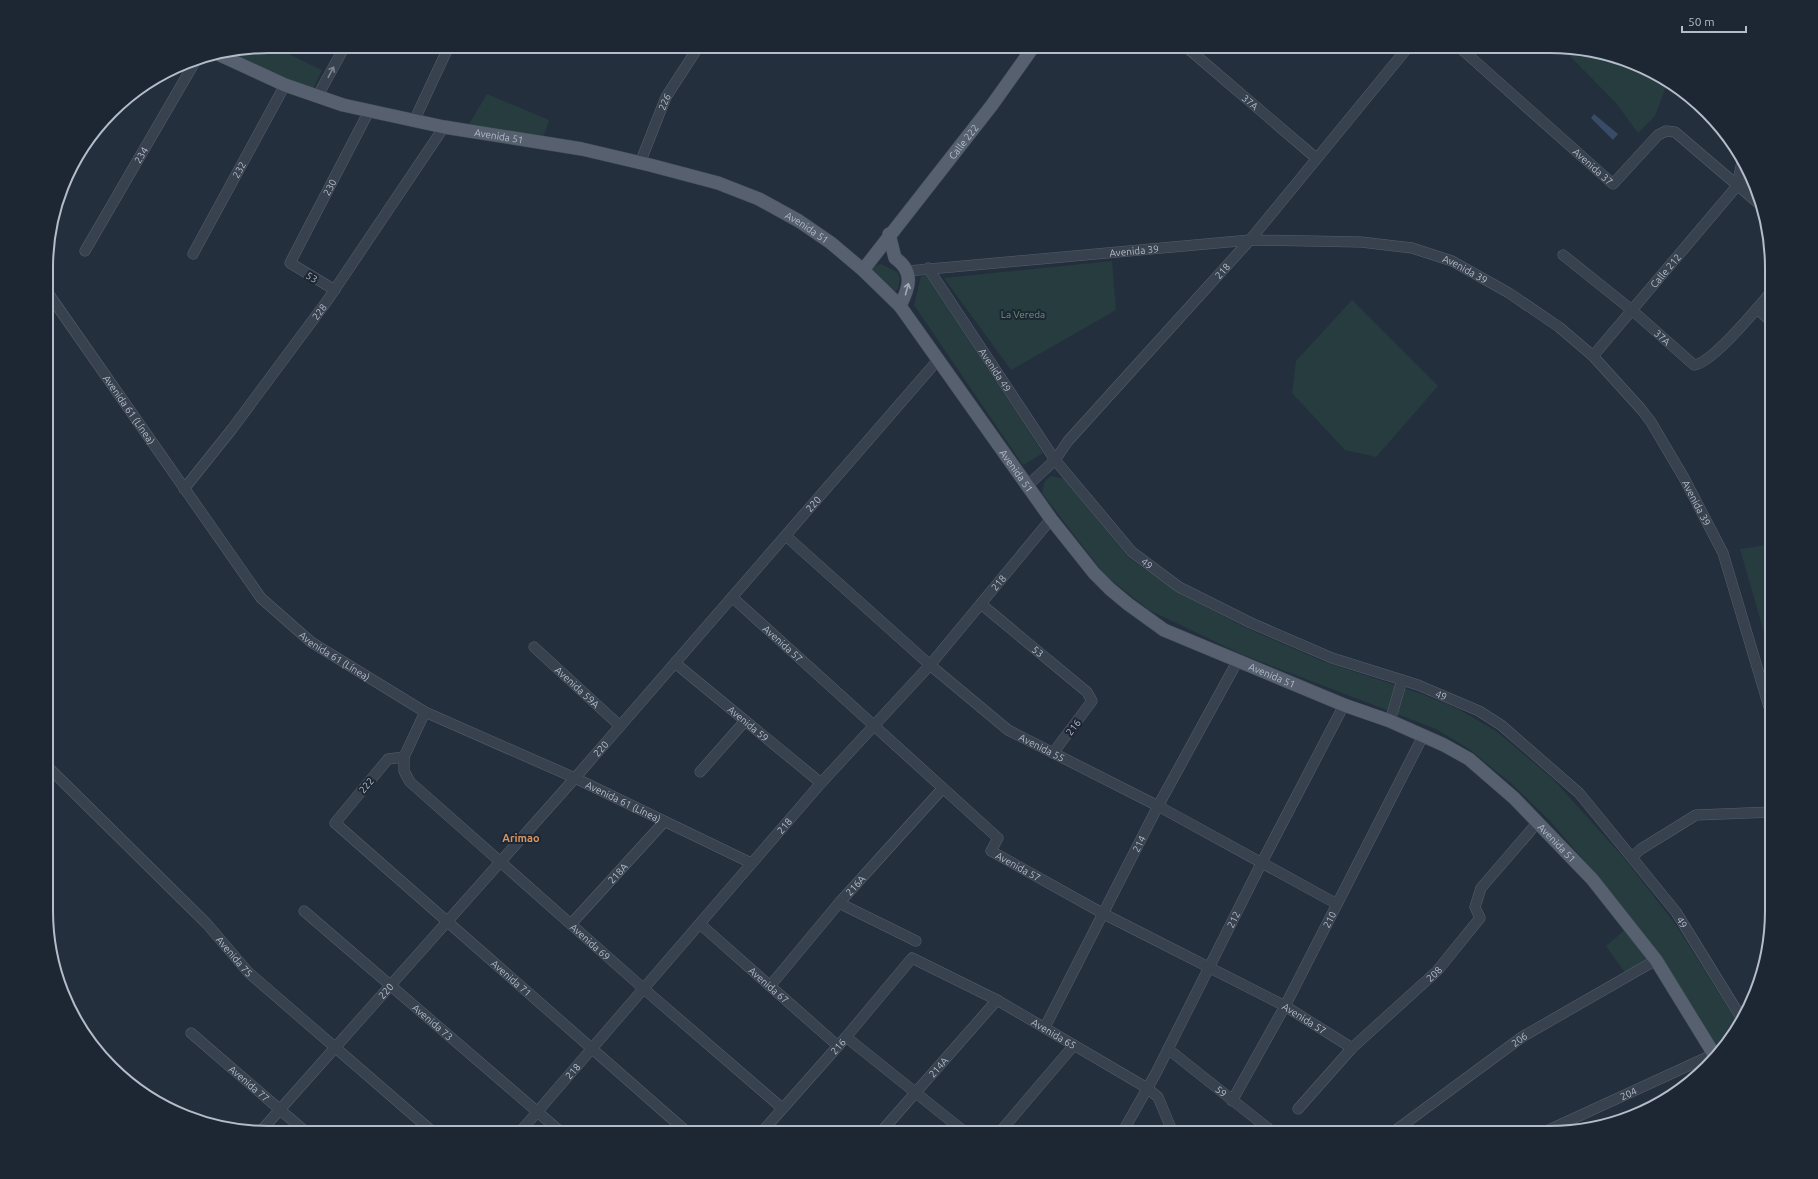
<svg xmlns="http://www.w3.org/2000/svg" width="1818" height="1179" font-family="Ubuntu,sans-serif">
<rect width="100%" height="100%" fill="#242f3e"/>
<g fill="#263c3f">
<polygon points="268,46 272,46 322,70 312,91 231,53"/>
<polygon points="1567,49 1603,55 1600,57 1606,63 1613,56 1621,58 1668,81 1655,116 1638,133 1616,103 1565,51"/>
<polygon points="487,94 549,120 543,138 469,124"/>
<polygon points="1112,261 1116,310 1011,370 944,278"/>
<polygon points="881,264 897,272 900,277 898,289 895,291 872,269 875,266"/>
<polygon points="926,275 1043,453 1023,465 914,305 921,277"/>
<polygon points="1352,300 1438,386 1376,457 1345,450 1292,393 1296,361"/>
<polygon points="1051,476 1064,479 1129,558 1177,592 1244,627 1322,661 1422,694 1458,709 1496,731 1553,779 1623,857 1674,922 1739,1025 1735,1035 1719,1052 1596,874 1550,821 1513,785 1469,749 1436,729 1241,654 1149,610 1105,575 1042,493 1045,481"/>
<polygon points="1772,544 1772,660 1740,549"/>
<polygon points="1628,927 1649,959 1626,974 1606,946"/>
</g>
<polygon fill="#394c67" points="1594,114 1618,134 1613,140 1591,118"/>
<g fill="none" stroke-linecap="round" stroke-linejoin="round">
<g stroke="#565f6c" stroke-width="11">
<g id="minor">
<path id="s1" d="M1185 46 1316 158"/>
<path id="s2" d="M1458 46 1613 184 1658 135 1666 131 1675 132 1764 208"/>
<polyline points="317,97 345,46"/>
<polyline points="414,121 449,46"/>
<path id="s3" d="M640 163 666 97 699 46"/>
<polyline points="1737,186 1753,182"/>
<path id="s4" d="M85 251 196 60"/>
<path id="s5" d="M193 254 285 85"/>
<path id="s6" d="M1563 255 1633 311 1694 365C1713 363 1757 308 1772 291"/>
<path id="s7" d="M928 268 1055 460 1132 552 1179 587 1251 623 1332 658 1418 685 1479 711 1501 725 1579 793 1624 848 1676 912 1742 1019"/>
<path id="s8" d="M908 271 1250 240 1361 242 1412 248 1452 261 1509 293 1559 327 1593 356 1641 409 1651 422 1684 478 1723 553 1772 717"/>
<path id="s9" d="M335 290 290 263 369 111"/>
<path id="s10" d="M48 293 261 598 311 642 425 712 575 778 751 863"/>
<polyline points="1757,309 1772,322"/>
<path id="s11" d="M1593 356 1737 186 1743 157"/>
<path id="s12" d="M1027 486 1055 460 1068 441 1250 240 1409 46"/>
<path id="s13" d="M184 489 232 429 327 301 444 127"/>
<path id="s14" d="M786 536 930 665 1008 730 1158 806 1337 904"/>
<path id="s15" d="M732 597 998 838 991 851 1104 914 1285 1006 1352 1048"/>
<path id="s16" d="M981 604 1087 692 1092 701 1053 753"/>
<path id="s17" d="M534 647 620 726"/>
<path id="s18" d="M675 663 821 783"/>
<path id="s19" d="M425 712 404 757V771L410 782 644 989 782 1108"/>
<polyline points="1390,721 1402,680"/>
<path id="s20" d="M404 757 388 759 335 823 688 1133"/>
<path id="s21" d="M48 767 207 924 248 972 434 1133"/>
<polyline points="700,772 745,721"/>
<polyline points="1632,857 1641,849 1696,815 1772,812"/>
<polyline points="839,903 916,941"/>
<path id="s22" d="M304 911 562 1133"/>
<path id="s23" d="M571 924 664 822"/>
<path id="s24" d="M700 924 838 1046"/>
<path id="s25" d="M770 986 839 903 943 788"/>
<path id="s26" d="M1045 1027 1158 806 1237 662"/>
<path id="s27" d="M191 1033 307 1133"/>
<polyline points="846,1037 966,1133"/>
<path id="s28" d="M1168 1049 1274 1133"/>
<path id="s29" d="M1232 1101 1285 1006 1423 736"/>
<path id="s30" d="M1298 1109 1352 1048 1437 971 1480 918 1475 907 1481 888 1538 822"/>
<path id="s31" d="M260 1132 575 778 937 361"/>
<path id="s32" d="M519 1133 821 783 930 665 1051 519"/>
<path id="s33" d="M761 1133 846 1037 912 958 997 1000 1147 1088 1158 1097 1173 1133"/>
<path id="s34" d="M880 1133 997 1000"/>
<polyline points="999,1133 1074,1045"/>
<path id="s35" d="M1122 1133 1156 1073 1261 864 1344 705"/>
<path id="s36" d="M1392 1133 1522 1037 1656 960"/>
<path id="s37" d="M1542 1133 1714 1054"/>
</g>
</g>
<g stroke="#414a57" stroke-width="14">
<g id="major">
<path id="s38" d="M220 55 285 85 343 105 444 127 582 149 650 165 718 183 759 199 799 221 831 243 863 270 900 306 1051 519 1094 573 1110 589 1128 604 1164 630 1344 705 1390 721 1444 745 1469 759 1514 798 1592 879 1656 960 1715 1056"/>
<path d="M889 234 895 258C915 272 909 288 900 306"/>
<path id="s39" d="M863 270 992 105 1034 46"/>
</g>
</g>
<use href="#minor" stroke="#38414e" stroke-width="10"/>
<use href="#major" stroke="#56606e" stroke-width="13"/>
</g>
<defs><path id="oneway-shaft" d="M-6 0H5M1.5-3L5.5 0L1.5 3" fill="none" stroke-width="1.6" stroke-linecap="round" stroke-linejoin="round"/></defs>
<use stroke="#7c8592" href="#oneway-shaft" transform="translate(331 72) rotate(-62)"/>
<use stroke="#a1aab7" href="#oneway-shaft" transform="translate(907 289) rotate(-75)"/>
<g text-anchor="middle" stroke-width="4" stroke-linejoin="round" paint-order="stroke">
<g font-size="10" fill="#b4bcc9" stroke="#1d2633">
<text dy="4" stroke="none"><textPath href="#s3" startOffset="66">226</textPath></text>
<text dy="4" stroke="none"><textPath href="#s1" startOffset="86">37A</textPath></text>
<text dy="4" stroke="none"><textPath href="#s38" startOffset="292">Avenida 51</textPath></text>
<text dy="4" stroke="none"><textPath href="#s39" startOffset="163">Calle 222</textPath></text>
<text dy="4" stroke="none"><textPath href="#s4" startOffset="111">234</textPath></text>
<text dy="4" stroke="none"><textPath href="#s2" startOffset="181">Avenida 37</textPath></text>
<text dy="4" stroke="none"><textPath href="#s5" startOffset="96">232</textPath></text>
<text dy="4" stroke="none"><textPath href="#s9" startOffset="138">230</textPath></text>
<text dy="4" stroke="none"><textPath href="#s38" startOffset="616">Avenida 51</textPath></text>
<text dy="4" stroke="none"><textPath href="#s8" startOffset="227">Avenida 39</textPath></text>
<text dy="4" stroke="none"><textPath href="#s12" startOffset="291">218</textPath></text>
<text dy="4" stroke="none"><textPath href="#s8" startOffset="563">Avenida 39</textPath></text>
<text dy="4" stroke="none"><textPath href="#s11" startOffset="112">Calle 212</textPath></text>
<text transform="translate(312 277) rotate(31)" y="4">53</text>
<text dy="4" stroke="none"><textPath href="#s13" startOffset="223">228</textPath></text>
<text dy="4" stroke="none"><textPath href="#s6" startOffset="129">37A</textPath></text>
<text dy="4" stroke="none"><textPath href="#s7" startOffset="122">Avenida 49</textPath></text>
<text dy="4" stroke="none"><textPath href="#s10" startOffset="142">Avenida 61 (Línea)</textPath></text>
<text dy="4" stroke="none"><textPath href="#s38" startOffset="940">Avenida 51</textPath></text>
<text dy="4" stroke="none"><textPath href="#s8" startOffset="899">Avenida 39</textPath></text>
<text dy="4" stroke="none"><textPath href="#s31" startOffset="837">220</textPath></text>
<text dy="4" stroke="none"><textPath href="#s7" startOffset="369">49</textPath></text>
<text dy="4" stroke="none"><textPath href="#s32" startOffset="730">218</textPath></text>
<text dy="4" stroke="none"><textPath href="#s15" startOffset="69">Avenida 57</textPath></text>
<text dy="4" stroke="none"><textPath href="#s16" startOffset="74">53</textPath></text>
<text dy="4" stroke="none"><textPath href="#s10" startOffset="466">Avenida 61 (Línea)</textPath></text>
<text dy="4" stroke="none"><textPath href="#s38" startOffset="1276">Avenida 51</textPath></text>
<text dy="4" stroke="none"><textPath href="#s17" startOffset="59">Avenida 59A</textPath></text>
<text dy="4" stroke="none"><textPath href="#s7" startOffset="693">49</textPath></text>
<text dy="4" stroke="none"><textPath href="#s18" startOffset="95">Avenida 59</textPath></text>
<text transform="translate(1073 727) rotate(-53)" y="4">216</text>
<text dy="4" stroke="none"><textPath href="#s14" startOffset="333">Avenida 55</textPath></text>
<text dy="4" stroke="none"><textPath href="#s31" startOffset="513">220</textPath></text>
<text transform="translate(366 785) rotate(-50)" y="4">222</text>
<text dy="4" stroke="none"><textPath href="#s10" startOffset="790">Avenida 61 (Línea)</textPath></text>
<text dy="4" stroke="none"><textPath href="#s32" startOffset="406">218</textPath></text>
<text dy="4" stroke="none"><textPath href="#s38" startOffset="1612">Avenida 51</textPath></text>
<text dy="4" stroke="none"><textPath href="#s26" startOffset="206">214</textPath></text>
<text dy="4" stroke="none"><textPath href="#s15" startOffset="405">Avenida 57</textPath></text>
<text dy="4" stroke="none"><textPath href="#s23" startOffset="69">218A</textPath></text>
<text dy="4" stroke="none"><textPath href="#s25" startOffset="132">216A</textPath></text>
<text dy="4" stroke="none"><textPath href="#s35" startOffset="241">212</textPath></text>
<text dy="4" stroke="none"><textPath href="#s29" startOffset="206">210</textPath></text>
<text dy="4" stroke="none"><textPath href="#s7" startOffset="1029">49</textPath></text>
<text dy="4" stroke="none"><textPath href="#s19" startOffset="317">Avenida 69</textPath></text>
<text dy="4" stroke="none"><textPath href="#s21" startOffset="266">Avenida 75</textPath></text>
<text dy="4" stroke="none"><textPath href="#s30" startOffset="192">208</textPath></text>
<text dy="4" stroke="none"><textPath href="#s20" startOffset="334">Avenida 71</textPath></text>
<text dy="4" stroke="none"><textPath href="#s24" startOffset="92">Avenida 67</textPath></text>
<text dy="4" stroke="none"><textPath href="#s31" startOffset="189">220</textPath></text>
<text dy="4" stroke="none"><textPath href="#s15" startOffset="729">Avenida 57</textPath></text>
<text dy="4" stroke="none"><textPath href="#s22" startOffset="170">Avenida 73</textPath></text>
<text dy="4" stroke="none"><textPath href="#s33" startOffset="392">Avenida 65</textPath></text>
<text dy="4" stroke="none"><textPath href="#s36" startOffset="158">206</textPath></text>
<text dy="4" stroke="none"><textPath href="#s33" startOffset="116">216</textPath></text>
<text dy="4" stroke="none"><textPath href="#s34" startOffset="88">214A</textPath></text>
<text dy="4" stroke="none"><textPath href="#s32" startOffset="82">218</textPath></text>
<text dy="4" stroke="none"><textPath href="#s27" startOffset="77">Avenida 77</textPath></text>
<text dy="4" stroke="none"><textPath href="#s28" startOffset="68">59</textPath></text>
<text dy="4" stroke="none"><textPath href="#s37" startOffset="95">204</textPath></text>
</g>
<g font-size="10" fill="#6b9a76" stroke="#1d2633">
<text x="1023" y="318">La Vereda</text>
</g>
<g font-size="11" font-weight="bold" fill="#d59563" stroke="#1d2633">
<text x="521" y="842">Arimao</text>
</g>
</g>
<path d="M0 0H1818V1179H0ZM268 53H1550A215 215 0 0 1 1765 268V911A215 215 0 0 1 1550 1126H268A215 215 0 0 1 53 911V268A215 215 0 0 1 268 53Z" fill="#1d2633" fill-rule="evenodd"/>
<path fill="none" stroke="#b4bcc9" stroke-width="2" d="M268 53H1550A215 215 0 0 1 1765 268V911A215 215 0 0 1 1550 1126H268A215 215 0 0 1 53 911V268A215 215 0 0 1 268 53Z"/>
<path d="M1682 26v6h64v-6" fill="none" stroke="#b4bcc9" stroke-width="2"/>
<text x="1688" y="26" font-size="12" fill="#b4bcc9" stroke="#1d2633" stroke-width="3" paint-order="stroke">50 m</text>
</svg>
